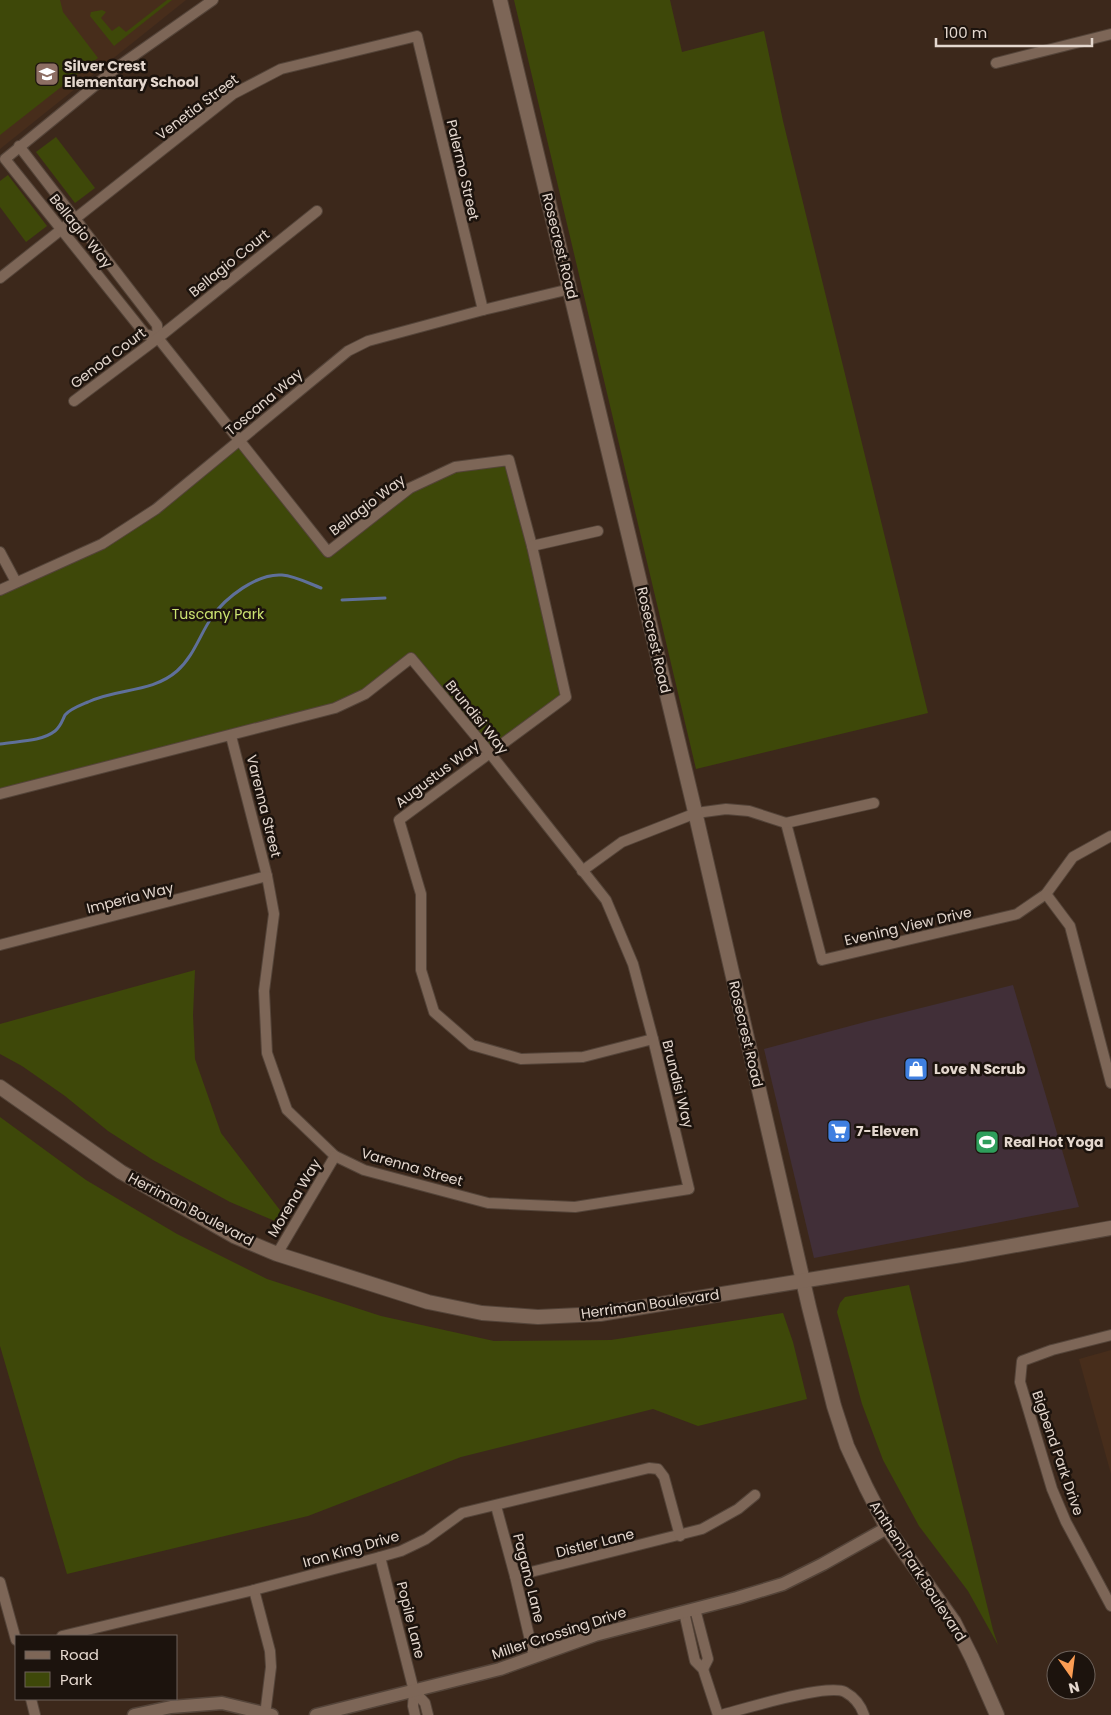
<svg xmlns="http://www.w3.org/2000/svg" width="1111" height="1715" font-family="Poppins,sans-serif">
<rect width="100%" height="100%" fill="#3c281b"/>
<polygon fill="#412f38" points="1013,985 1079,1207 814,1258 764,1049 865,1022"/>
<g fill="#472d1b">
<polygon points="0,0 186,0 0,149"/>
<polygon points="1111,1350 1111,1474 1079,1359"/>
</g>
<g fill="#3e4809">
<polygon points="0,0 60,0 63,12 98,58 0,135"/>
<polygon points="167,0 172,0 114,46 90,16 91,12 102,10 106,12 101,18 112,31 119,26 126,32"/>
<polygon points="514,0 670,0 682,52 764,31 783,121 928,713 696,769"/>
<polygon points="56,137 95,188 75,203 36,152"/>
<polygon points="8,175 47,226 26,242 0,207 0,181"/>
<polygon points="240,440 328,552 410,488 455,467 509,460 566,697 489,752 411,658 335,708 0,794 0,590 102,544"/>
<polygon points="195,970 193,1015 195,1059 221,1133 286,1218 275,1221 230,1202 153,1160 108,1131 65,1096 22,1066 0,1054 0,1024"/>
<polygon points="0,1117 86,1180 177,1234 267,1279 381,1316 494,1341 611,1340 783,1313 793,1342 807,1399 698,1426 653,1409 461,1457 308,1516 67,1574 0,1346"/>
<polygon points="909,1285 993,1630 998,1645 968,1591 919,1526 883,1460 862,1404 837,1312 840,1303 845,1297"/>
</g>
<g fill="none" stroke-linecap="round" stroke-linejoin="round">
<g stroke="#5f709a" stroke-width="3">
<polyline points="342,600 385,598"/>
<path d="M0 744C17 741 41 742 55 731 61 726 62 721 65 715 70 709 81 705 88 702 117 688 152 693 177 671 194 656 200 634 212 617 225 598 257 573 282 575 295 576 308 583 321 588"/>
</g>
<g stroke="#544439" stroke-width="12">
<g id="minor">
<polyline points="996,63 1111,34"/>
<polyline points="19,146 157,325 158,338 328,552 410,488 455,467 509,460 532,546 566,697 399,820 421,894 421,970 434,1012 472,1045 521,1059 583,1057 653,1039"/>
<polyline points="0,278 233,94 281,69 417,36 483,310"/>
<polyline points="158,338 145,334 5,159 119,66 213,0"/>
<polyline points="74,401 158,338 317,211"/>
<polyline points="532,546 598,531"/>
<polyline points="0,552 16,582"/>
<polyline points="0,590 102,544 156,509 348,351 368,341 483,310 570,289"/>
<polyline points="0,794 335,708 365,694 411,658 489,752 606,900 633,964 653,1039 689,1189 575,1207 488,1203 364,1170 335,1156 287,1110 267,1053 264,991 274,914 267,876 231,736"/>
<polyline points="786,823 822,960 1017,914 1046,894 1073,857 1111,836"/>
<polyline points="786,823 874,803"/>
<polyline points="582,871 622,842 696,813 726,809 749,811 786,823"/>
<polyline points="1046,894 1070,926 1111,1083"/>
<polyline points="0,945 267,876"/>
<polyline points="277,1254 335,1156"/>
<polyline points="1111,1335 1052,1350 1022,1361 1020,1382 1052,1489 1066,1522 1111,1606"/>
<polyline points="496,1506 515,1576 534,1657"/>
<polyline points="380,1557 414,1691 413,1706 415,1715"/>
<polyline points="515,1576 702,1529 738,1509 755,1495"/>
<polyline points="0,1582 16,1640"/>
<polyline points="254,1590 270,1651 271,1667 265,1715"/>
<polyline points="695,1609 708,1659 703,1669"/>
<polyline points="684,1612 695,1661 703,1669 718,1715"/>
<polyline points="62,1636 254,1590 380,1557 401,1551 426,1539 462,1513 649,1468 658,1469 664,1477 680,1536"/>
<polyline points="414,1691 425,1703 428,1715"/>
<polyline points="31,1699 35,1715"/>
<path d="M721 1715C744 1709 827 1683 845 1692 854 1697 861 1706 864 1715"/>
</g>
</g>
<g stroke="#544439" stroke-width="15">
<g id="tertiary">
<polyline points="134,1715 171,1707 222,1703 272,1715"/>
<polyline points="316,1715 500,1669 595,1635 737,1598 783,1584 823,1564 887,1528"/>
</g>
</g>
<g stroke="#544439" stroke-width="16">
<g id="secondary">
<polyline points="500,0 693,803 809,1307 834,1406 847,1446 866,1487 887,1528 954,1622 972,1658 997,1715"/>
<polyline points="0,1087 121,1172 234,1236 277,1254 428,1302 482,1313 538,1317 600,1314 961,1255 1111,1228"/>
</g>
</g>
<use href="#minor" stroke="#7d6657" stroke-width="10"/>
<use href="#tertiary" stroke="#7d6657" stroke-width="12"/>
<use href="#secondary" stroke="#7d6657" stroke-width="14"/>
</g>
<defs>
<g id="school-square" transform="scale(1.25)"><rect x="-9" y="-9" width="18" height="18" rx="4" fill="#8d6e63" stroke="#1c130d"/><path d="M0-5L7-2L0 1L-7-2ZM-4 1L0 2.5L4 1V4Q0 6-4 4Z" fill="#fff"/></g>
<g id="shop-square" transform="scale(1.25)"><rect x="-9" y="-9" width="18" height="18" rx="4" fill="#3f7fe0" stroke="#1c130d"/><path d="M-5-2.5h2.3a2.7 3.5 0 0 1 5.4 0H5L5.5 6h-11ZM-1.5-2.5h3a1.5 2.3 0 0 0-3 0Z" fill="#fff"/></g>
<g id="supermarket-square" transform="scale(1.25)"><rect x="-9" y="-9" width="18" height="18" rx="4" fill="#3f7fe0" stroke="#1c130d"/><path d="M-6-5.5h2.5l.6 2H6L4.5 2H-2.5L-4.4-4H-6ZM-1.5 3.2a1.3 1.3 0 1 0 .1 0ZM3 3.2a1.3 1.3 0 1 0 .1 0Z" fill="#fff"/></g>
<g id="stadium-square" transform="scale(1.25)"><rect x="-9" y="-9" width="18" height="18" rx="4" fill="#2e9e5b" stroke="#1c130d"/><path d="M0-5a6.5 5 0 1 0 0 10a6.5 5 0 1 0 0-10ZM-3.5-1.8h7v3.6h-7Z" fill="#fff"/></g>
</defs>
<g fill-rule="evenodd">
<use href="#school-square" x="47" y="74"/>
<use href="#shop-square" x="916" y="1069"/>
<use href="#supermarket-square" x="839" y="1131"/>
<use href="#stadium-square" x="987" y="1142"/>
</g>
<g text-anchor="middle" stroke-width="5" stroke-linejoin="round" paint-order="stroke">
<g font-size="14" font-weight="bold" fill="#e4d7ce" stroke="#1c130d" text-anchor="start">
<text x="64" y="71">Silver Crest<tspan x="64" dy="16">Elementary School</tspan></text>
<text x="934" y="1074">Love N Scrub</text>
<text x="856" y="1136">7-Eleven</text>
<text x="1004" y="1147">Real Hot Yoga</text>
</g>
<g font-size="14" fill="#e4d7ce" stroke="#1c130d">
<text transform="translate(197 107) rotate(-37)" y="5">Venetia Street</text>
<text transform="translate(463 170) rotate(77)" y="5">Palermo Street</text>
<text transform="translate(81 231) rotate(51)" y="5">Bellagio Way</text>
<text transform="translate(560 246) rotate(76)" y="5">Rosecrest Road</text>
<text transform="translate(229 263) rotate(-39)" y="5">Bellagio Court</text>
<text transform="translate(108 358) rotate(-37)" y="5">Genoa Court</text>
<text transform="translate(264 402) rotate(-40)" y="5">Toscana Way</text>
<text transform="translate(367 505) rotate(-37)" y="5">Bellagio Way</text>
<text transform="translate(654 640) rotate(77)" y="5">Rosecrest Road</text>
<text transform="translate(477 717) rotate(51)" y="5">Brundisi Way</text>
<text transform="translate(437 774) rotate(-37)" y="5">Augustus Way</text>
<text transform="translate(264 806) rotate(76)" y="5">Varenna Street</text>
<text transform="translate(130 898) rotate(-14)" y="5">Imperia Way</text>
<text transform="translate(908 926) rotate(-13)" y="5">Evening View Drive</text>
<text transform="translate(746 1034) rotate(77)" y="5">Rosecrest Road</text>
<text transform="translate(678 1084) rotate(76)" y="5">Brundisi Way</text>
<text transform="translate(412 1167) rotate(16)" y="5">Varenna Street</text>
<text transform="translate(294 1198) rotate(-59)" y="5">Morena Way</text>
<text transform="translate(191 1209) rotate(28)" y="5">Herriman Boulevard</text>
<text transform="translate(650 1304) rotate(-8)" y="5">Herriman Boulevard</text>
<text transform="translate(1058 1453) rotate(71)" y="5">Bigbend Park Drive</text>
<text transform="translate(595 1543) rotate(-14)" y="5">Distler Lane</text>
<text transform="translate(351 1549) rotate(-16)" y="5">Iron King Drive</text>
<text transform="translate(918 1571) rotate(57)" y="5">Anthem Park Boulevard</text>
<text transform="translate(529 1578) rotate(76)" y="5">Pagano Lane</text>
<text transform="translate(411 1620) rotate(76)" y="5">Popile Lane</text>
<text transform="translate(559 1633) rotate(-18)" y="5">Miller Crossing Drive</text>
</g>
<g font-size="14" fill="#cce371" stroke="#1c130d">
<text x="218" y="619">Tuscany Park</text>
</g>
</g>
<rect x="15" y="1635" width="162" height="65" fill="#1c130d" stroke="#6c615a"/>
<rect x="25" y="1651" width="25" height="8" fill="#7d6657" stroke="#6c615a"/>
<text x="60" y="1660" font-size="15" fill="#e4d7ce">Road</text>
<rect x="25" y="1672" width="25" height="15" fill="#3e4809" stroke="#6c615a"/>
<text x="60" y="1685" font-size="15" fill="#e4d7ce">Park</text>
<g transform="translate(1071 1675) rotate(166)"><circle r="24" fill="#1c130d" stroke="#6c615a"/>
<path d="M0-4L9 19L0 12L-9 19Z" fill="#fc9d53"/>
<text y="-8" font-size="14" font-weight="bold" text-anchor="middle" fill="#e4d7ce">N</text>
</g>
<path d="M936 38v8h156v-8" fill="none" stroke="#e4d7ce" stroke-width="2.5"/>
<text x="944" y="38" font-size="15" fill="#e4d7ce" stroke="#1c130d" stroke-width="4" paint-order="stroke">100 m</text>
</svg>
